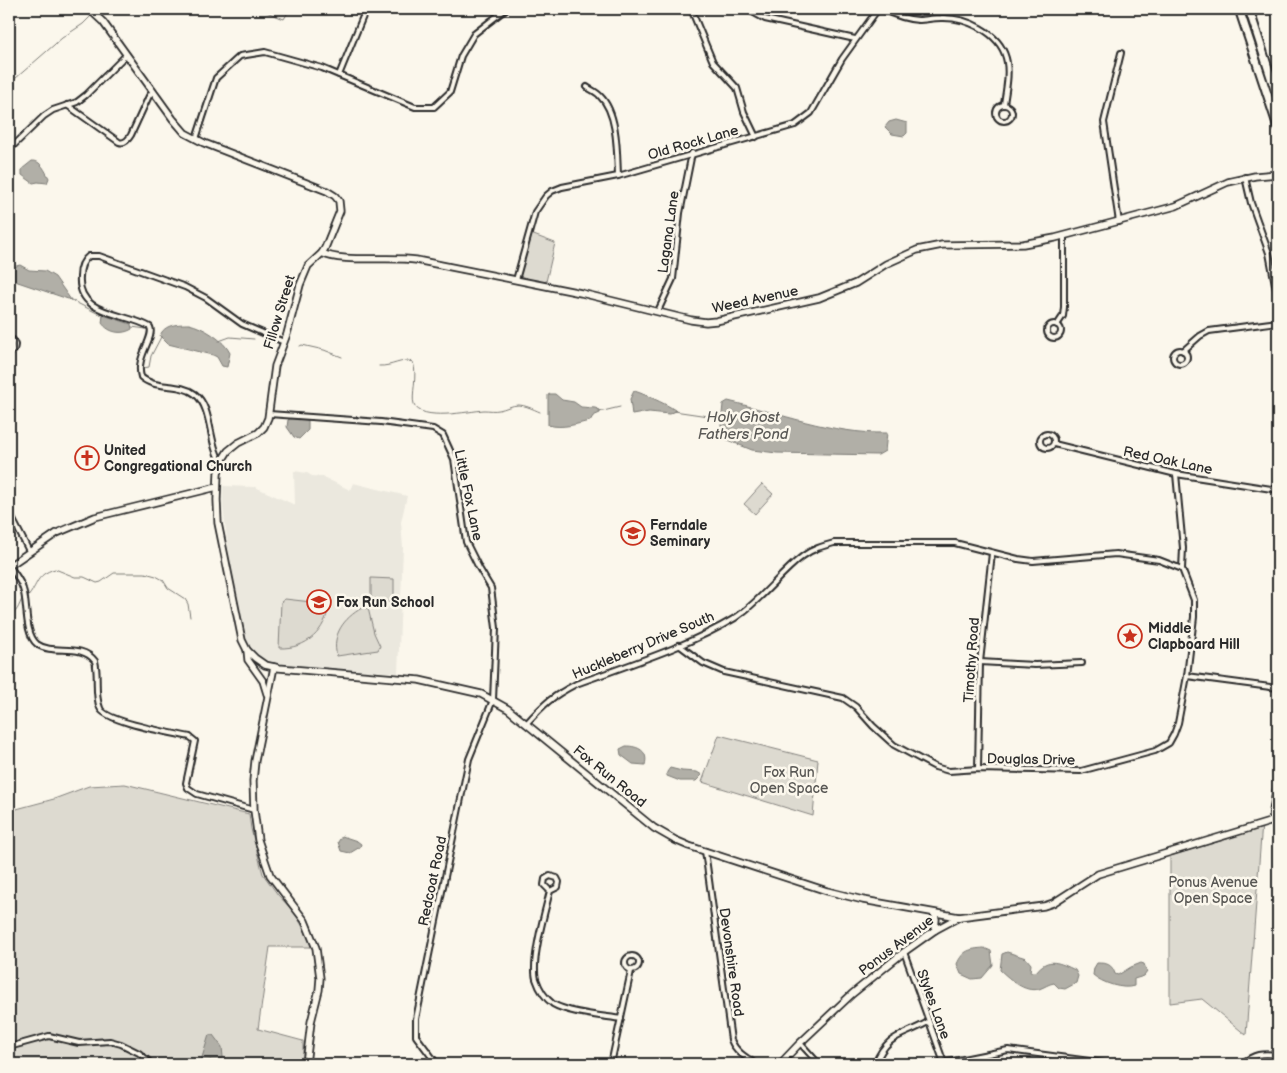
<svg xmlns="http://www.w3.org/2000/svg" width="1287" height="1073" font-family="'Balsamiq Sans',sans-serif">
<rect width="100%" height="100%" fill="#fbf7ec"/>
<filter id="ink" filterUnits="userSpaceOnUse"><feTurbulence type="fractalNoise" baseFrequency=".02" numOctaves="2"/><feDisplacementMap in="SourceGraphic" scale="10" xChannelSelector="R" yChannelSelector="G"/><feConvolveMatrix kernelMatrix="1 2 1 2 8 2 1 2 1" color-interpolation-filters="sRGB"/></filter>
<g filter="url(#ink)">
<polygon fill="#ebe8de" points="294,471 307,473 312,476 323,477 350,490 353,483 407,496 401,522 403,548 398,673 282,665 264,659 255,652 248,643 243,634 231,571 223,508 223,486 255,487 295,505"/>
<g fill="#dddad0" stroke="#84827e">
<polygon points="531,234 555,243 545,286 518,280"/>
<polygon points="762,484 773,494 755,514 744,504"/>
<polygon points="371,578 394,579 394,602 371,602"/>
<path d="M285 599 329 604C326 631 307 649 279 648L281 602Z"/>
<path d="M362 608H368L374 633 380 646 378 650 337 656C331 635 344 618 362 608Z"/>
<polygon points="719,735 818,760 813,816 702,782"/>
<polygon points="125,784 249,814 251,829 263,874 278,895 295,913 314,947 270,947 258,1029 303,1041 303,1064 9,1064 9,811 54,799 89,786"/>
<polygon points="1262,823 1246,1035 1202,999 1170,1003 1170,856 1227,839"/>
</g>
<g fill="#b1afa7" stroke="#7b7a75">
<polygon points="896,120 907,123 907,133 904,136 892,134 885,127 889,122"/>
<path d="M32 161C41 160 45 171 49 178L47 183 38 182 33 183 22 175V169Z"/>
<polygon points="20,265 29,270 45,271 55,277 71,300 9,279 9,268"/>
<path d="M103 315 131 324 132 329C122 335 109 333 102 323Z"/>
<path d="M189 324C203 327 224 340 230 353L227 367 222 366 217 357 213 355 168 344 160 336C164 324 178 324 189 324Z"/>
<path d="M634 391C640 392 673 407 676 411L669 414 649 412 632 415 630 399Z"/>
<path d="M550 394H555L562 400 574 402 581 407 595 408 600 410V413L593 416 590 421C576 424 563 429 548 425V395Z"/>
<path d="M728 401C779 413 832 434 885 433H887L885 451 878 455 777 453 752 450 725 439 720 435 723 404Z"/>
<polygon points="291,418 308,420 308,430 299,439 294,437 287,427 288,420"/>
<path d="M626 746C638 746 649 751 645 765L633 764 621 755 620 749Z"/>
<polygon points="670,768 682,771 697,772 702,775 696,781 680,781 667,776 667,772"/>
<polygon points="342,836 357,841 361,844 360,847 350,853 341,851 338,842"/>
<path d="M984 948 991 951 993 965 982 978 972 979 961 974 957 964C963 950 970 949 984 948Z"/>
<path d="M1007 952 1026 958 1031 964 1030 972H1036C1048 956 1060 963 1075 970L1078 976 1076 983 1065 989 1059 988 1054 983C1048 984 1045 987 1039 989 1024 993 1010 979 1000 970L1002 954Z"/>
<path d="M1097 963C1107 963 1112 964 1115 974L1118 975 1131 967 1141 963 1144 964 1147 972 1144 976 1134 979V986C1123 990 1102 983 1093 975L1094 968Z"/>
<polygon points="209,1035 213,1035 222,1047 223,1057 217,1061 216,1064 209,1064 211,1060 208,1061 208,1064 200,1064"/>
</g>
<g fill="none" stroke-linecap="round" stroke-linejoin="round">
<g stroke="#7b7a75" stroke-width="1">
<polyline points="259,9 284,19 290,9"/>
<polyline points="95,10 96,9"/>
<polyline points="9,82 16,78 62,38 83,24 91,16"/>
<polyline points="71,300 103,316"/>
<polyline points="132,327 146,329"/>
<polyline points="219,341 230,337 254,339"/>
<polyline points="300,346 302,345 324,350 342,357"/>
<path d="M379 366C392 367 402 358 413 362 418 376 411 395 414 404 420 422 470 411 484 410 489 410 494 411 499 410 505 409 512 405 518 405 525 405 533 409 540 412"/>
<polyline points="143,368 149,367 151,356 161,337"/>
<polyline points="674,411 708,416"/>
<polyline points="599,412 620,407"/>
<path d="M27 598C39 584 35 575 55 569L75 577H84L97 583 101 582 114 573H145L156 576 163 580 168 588 185 599 188 604 190 617"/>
<path d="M9 615C17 614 19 605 22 599"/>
</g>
<g stroke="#2b2b2b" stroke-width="8">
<g id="street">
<polyline points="691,9 713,62 737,88 744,112 756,137"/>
<polyline points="747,9 765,19 855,39"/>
<path d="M881 9C892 14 904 19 918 20 925 20 933 18 941 18 966 17 999 32 1006 58 1010 72 1006 90 1004 104"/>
<polyline points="339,75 366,9"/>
<path d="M587 87C591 90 597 92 600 96 618 113 617 153 618 176"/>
<circle cx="1004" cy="113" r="8"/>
<path d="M67 105 119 142C124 144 128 140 131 135L149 96 153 91"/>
<polyline points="196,139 216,78 240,56 265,52 322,68 415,107 434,107 450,92 461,56 474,34 506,9"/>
<polyline points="9,150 44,116 53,110 77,102 86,95 126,55"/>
<polyline points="1245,177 1251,203 1269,253 1278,300"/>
<polyline points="1119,222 1104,122 1121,53"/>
<polyline points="516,280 535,212 546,196 552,191 562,187 618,176 795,125 811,113 842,59 878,9"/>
<polyline points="658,311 673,279 680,213 692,153"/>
<circle cx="1054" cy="331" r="7"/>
<polyline points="1057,325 1063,316 1064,307 1064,236"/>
<polyline points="9,338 13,340 15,345 14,350 9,353"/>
<circle cx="1180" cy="357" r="7"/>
<polyline points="1183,351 1200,336 1209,331 1278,322"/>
<polyline points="269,414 381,422 433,429 443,435 454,459 466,542 479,568 491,588 496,628 493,700 469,759 416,1019 416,1036 437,1064"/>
<circle cx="1047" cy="441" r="7"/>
<polyline points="1054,444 1176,474 1278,490"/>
<path d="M221 462C208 443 213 408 195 394 179 382 155 390 141 377 135 357 155 338 150 327 125 312 77 316 80 277 80 268 82 261 89 256H99L185 287 206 298 242 324 284 342"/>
<polyline points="9,512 29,551"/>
<path d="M9 565C14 573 21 581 23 589 28 603 24 633 37 644 53 656 81 642 95 661 99 676 94 693 100 708 105 722 173 733 190 737L195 741 186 783 188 788 197 794 254 810"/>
<polyline points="679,645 703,663 724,672 843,698 856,707 873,726 894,745 935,767 949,771 978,769 1081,771 1155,751 1169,743 1174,734 1178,723 1187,676 1194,617 1194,600 1182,569 1183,548 1176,474"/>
<polyline points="980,662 1035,665 1082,663"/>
<polyline points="1187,676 1278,688"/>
<path d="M526 724C544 704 551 697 576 684 628 665 687 647 735 618 762 600 778 575 803 556 812 549 823 546 834 543H955L1018 559 1033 561 1116 554 1159 560 1182 569"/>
<polyline points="978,769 980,662 992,553"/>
<polyline points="1278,775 1272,814 1273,821 1278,821"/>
<path d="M705 851 731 1040C736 1052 745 1057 756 1064"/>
<path d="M550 891 544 885 545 879 550 876 557 878 559 882 558 887 550 891C545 911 531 960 536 979 539 988 545 998 553 1004 568 1013 603 1016 621 1019"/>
<polyline points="904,952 944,1063"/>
<circle cx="632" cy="963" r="7"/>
<polyline points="800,1043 819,1064"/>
<polyline points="9,1047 49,1036 79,1043 110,1041 121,1044 139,1053 152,1064"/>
<polyline points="943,1063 1008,1050 1112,1064"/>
<polyline points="611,1064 631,971"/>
<path d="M875 1064C888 1033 902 1037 928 1022"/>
<path d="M1241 1064C1255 1054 1261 1053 1278 1055"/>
</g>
</g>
<g stroke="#2b2b2b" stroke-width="9">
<g id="secondary">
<polyline points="89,9 103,22 173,119 185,133 204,143 327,191 335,196 339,201 340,211 325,248 322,253 308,266 300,285 287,334 275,366 268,418 264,427 258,433 238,443 228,451 221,462 218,473 217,500 218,523 242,640 247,650 255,658 265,665 279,668 419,680 481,694 508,709 654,828 675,840 689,846 827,891 863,900 959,917"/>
<path d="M322 253C340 263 392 256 416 260L581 293 691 320 706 322 716 321 819 298 856 283 886 264 917 250 942 245 1023 244 1055 238 1176 206 1228 182 1255 176 1278 174"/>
<polyline points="9,566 57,533 95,517 217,487"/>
<polyline points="247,650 248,660 263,681 267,694"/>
<polyline points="274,667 255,761 253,781 254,810 258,840 270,875 305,921 316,948 320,978 319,990 311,1022 306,1064"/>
<polyline points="934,913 936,919 935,930"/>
<polyline points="780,1064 800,1043 852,994 904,952 935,930 959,917 1044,906 1053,903 1098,874 1273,821 1278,826"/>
</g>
</g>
<g stroke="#2b2b2b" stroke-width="11">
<g id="highway">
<polyline points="1239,9 1278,127"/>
<polyline points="1249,9 1278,99"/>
</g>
</g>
<use href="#street" stroke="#fbf7ec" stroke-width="4"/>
<use href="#secondary" stroke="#fbf7ec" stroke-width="5.5"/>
<use href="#highway" stroke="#fbf7ec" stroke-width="7"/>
</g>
</g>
<defs>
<g id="church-ring" transform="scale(1.25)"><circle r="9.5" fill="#fbf7ec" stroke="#c8321e" stroke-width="1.5"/><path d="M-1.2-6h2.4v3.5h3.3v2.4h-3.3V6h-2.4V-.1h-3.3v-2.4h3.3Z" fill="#c8321e"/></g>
<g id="school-ring" transform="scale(1.25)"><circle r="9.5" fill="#fbf7ec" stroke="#c8321e" stroke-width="1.5"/><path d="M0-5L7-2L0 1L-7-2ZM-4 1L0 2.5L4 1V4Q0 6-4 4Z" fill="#c8321e"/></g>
<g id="sight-ring" transform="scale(1.25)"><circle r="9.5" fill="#fbf7ec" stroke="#c8321e" stroke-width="1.5"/><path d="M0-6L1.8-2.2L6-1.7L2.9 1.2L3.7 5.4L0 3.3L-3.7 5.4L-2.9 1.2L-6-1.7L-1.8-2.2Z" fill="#c8321e"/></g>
</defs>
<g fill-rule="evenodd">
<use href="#church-ring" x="87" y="458"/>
<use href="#school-ring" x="633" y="533"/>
<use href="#school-ring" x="319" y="602"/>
<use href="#sight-ring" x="1130" y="636"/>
</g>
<g text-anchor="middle" stroke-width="5" stroke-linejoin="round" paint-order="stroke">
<g font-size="14" fill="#2b2b2b" stroke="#fbf7ec">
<text transform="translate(693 142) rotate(-16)" y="5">Old Rock Lane</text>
<text transform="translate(668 232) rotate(-82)" y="5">Lagana Lane</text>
<text transform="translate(755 299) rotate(-12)" y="5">Weed Avenue</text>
<text transform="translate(279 312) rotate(-73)" y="5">Fillow Street</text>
<text transform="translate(1168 460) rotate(12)" y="5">Red Oak Lane</text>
<text transform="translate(469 495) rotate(78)" y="5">Little Fox Lane</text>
<text transform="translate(643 645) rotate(-23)" y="5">Huckleberry Drive South</text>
<text transform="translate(971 660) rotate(-86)" y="5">Timothy Road</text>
<text transform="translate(1031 759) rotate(1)" y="5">Douglas Drive</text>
<text transform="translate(610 776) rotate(39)" y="5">Fox Run Road</text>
<text transform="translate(432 881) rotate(-78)" y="5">Redcoat Road</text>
<text transform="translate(896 945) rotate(-37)" y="5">Ponus Avenue</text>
<text transform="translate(732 962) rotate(82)" y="5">Devonshire Road</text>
<text transform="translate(934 1004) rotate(70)" y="5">Styles Lane</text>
</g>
<g font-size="14" font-weight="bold" fill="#2b2b2b" stroke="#fbf7ec" text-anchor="start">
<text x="104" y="455">United<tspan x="104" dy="16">Congregational Church</tspan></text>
<text x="650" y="530">Ferndale<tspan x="650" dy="16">Seminary</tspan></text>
<text x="336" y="607">Fox Run School</text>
<text x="1148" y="633">Middle<tspan x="1148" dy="16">Clapboard Hill</tspan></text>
</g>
<g font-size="14" fill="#585754" stroke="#fbf7ec">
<text x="789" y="777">Fox Run<tspan x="789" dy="16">Open Space</tspan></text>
<text x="1213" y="887">Ponus Avenue<tspan x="1213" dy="16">Open Space</tspan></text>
</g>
<g font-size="15" font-style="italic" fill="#5a5956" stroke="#fbf7ec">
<text x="743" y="422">Holy Ghost<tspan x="743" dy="17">Fathers Pond</tspan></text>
</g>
</g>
<rect width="1287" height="1073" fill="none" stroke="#fbf7ec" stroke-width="30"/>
<rect x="15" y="15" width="1257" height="1043" fill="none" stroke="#2b2b2b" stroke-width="2" filter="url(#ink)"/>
</svg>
